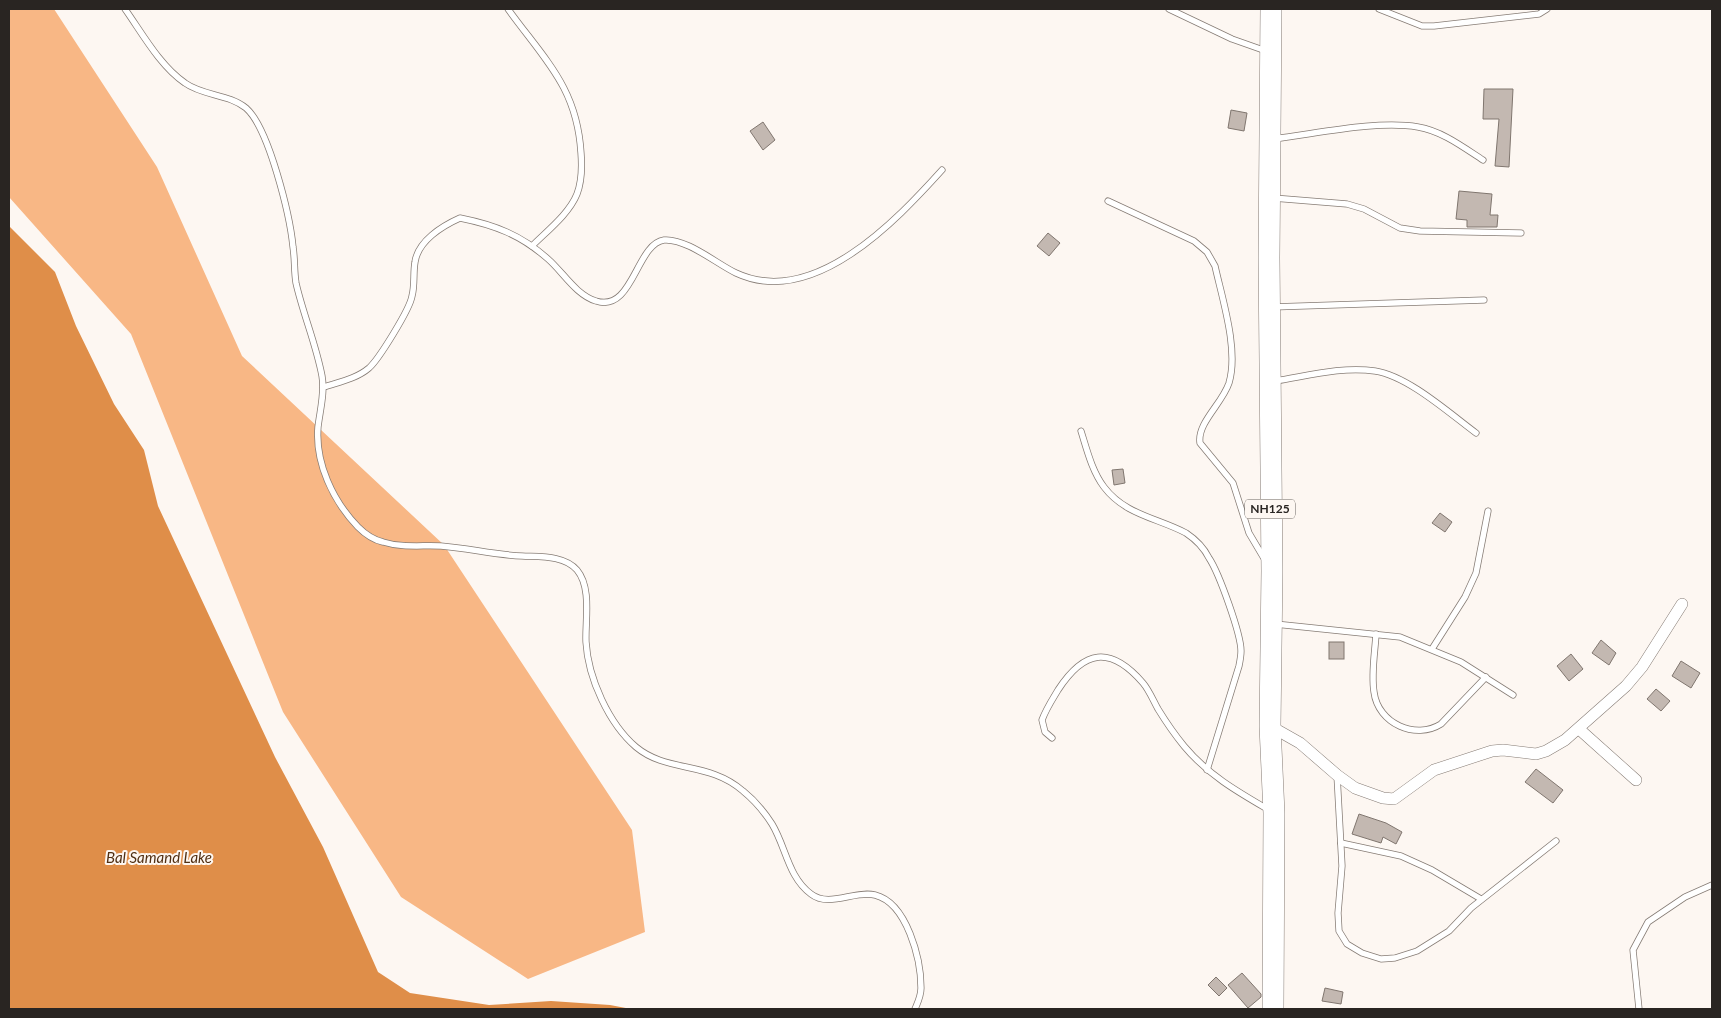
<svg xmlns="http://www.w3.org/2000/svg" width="1721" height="1018" font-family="Lato,sans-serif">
<rect width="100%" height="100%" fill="#fdf7f2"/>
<polygon fill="#f8b785" points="9,9 54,9 157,167 242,356 444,545 632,830 645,932 528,979 401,897 283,712 131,334 9,197"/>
<polygon fill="#df8e49" points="9,226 55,272 76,326 114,404 144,450 158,506 275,757 323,847 378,972 410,993 489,1005 551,1001 610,1005 631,1009 9,1009"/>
<g fill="#c3b8b1" stroke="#80766f">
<polygon points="1484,89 1513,89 1509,167 1495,166 1499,119 1483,119"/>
<polygon points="1231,110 1247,113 1244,131 1228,128"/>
<polygon points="763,122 775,140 763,150 750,131"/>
<polygon points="1459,191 1492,194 1490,215 1498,215 1497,227 1467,227 1467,220 1456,219"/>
<polygon points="1048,233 1060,243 1049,256 1037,246"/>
<polygon points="1123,469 1125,483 1114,485 1112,470"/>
<polygon points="1440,513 1452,522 1445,532 1432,523"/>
<polygon points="1601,640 1616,653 1609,665 1592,653"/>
<rect x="1329" y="642" width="15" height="17"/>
<polygon points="1571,654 1583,669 1569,681 1557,666"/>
<polygon points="1681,661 1700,673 1691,688 1672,676"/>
<polygon points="1656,689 1670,701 1661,711 1647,699"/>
<polygon points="1536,769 1563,790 1553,803 1525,782"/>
<polygon points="1359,814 1386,823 1402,832 1396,844 1383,837 1381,843 1352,834"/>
<polygon points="1242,973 1261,994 1261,997 1248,1008 1228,985"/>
<polygon points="1216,977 1227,988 1219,996 1208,985"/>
<polygon points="1325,988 1343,992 1341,1004 1322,1001"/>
</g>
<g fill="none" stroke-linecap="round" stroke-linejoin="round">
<g stroke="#867c75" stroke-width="7">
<g id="lane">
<path d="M125 9C142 33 160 66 185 83 203 96 229 94 246 108 269 128 290 216 293 247 295 259 294 271 296 283 303 314 316 344 322 376 325 393 320 410 318 427 315 463 333 501 358 527 364 533 374 540 383 542 402 548 422 545 441 546 468 548 495 555 522 556 540 557 564 555 577 570 592 588 585 621 586 642 588 678 609 724 636 747 667 773 709 761 743 791 753 799 765 813 772 824 786 847 788 877 811 894 829 908 855 890 875 895 907 903 921 959 921 988 921 996 918 1002 915 1009"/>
<path d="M508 9C544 59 577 87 581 153 582 166 582 181 577 194 569 214 547 231 532 246"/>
<polyline points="1169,9 1232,39 1266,51"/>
<polyline points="1379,9 1422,26 1434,26 1539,14 1547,9"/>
<path d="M1273 139C1316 134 1376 120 1418 127 1442 131 1463 147 1483 160"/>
<polyline points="1273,198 1347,204 1364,209 1400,228 1420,231 1521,233"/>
<path d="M1108 201 1194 241 1207 252 1215 266C1222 298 1239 350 1229 383 1222 404 1197 423 1200 443L1233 483 1249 533 1265 560"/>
<polyline points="1272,307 1484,300"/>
<path d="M1275 381C1307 376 1342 366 1375 371 1408 376 1449 413 1476 433"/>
<path d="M324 387C339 382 356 379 369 368 379 359 410 309 412 296 415 285 413 273 415 262 418 241 442 226 460 218 495 225 521 235 548 259 563 272 576 295 596 301 633 313 636 244 664 240 686 238 717 264 736 273 813 309 896 221 942 170"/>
<path d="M1081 431C1087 450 1092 471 1104 487 1125 515 1158 518 1186 533 1195 539 1204 548 1209 558 1219 573 1241 634 1241 651 1241 656 1240 661 1239 666L1207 770"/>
<polyline points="1275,624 1400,637 1461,662 1513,695"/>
<path d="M1376 634C1375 652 1371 674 1374 692 1378 724 1416 740 1441 724L1486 677"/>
<polyline points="1432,649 1465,597 1476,573 1488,511"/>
<path d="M1052 738 1045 732 1042 720C1046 709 1052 700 1058 690 1084 650 1110 645 1143 683 1149 690 1153 700 1158 709 1166 722 1175 735 1184 746 1208 775 1238 792 1269 810"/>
<polyline points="1337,775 1342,866 1338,913 1339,931 1347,944 1362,953 1381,959 1395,958 1417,951 1449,931 1471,908 1556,841"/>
<polyline points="1341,843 1401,856 1432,870 1481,899"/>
<polyline points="1639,1009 1633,950 1648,922 1685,897 1712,885"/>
</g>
</g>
<g stroke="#867c75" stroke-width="12">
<g id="street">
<polyline points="1270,726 1300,743 1337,775 1355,788 1383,798 1394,799 1434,770 1492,751 1503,750 1536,754 1546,751 1565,740 1626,686 1642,667 1682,604"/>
<polyline points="1579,729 1636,780"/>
</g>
</g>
<g stroke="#867c75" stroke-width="22">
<polyline id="highway" points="1271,9 1269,258 1272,571 1270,726 1274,813 1273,1009"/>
</g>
<use href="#lane" stroke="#fff" stroke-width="5.5"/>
<use href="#street" stroke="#fff" stroke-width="11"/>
<use href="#highway" stroke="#fff" stroke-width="21"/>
</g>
<g text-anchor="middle" stroke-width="4" stroke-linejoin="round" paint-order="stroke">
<rect fill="#fdf7f2" stroke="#696460" stroke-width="1" x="1245" y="499.5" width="50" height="19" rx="4"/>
<g font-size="12" font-weight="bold" fill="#292522">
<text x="1270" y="513">NH125</text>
</g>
<g font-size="15" font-style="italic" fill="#502f13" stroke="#fdf7f2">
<text x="159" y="863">Bal Samand Lake</text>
</g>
</g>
<rect width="1721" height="1018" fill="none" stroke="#292522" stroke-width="20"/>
</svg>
